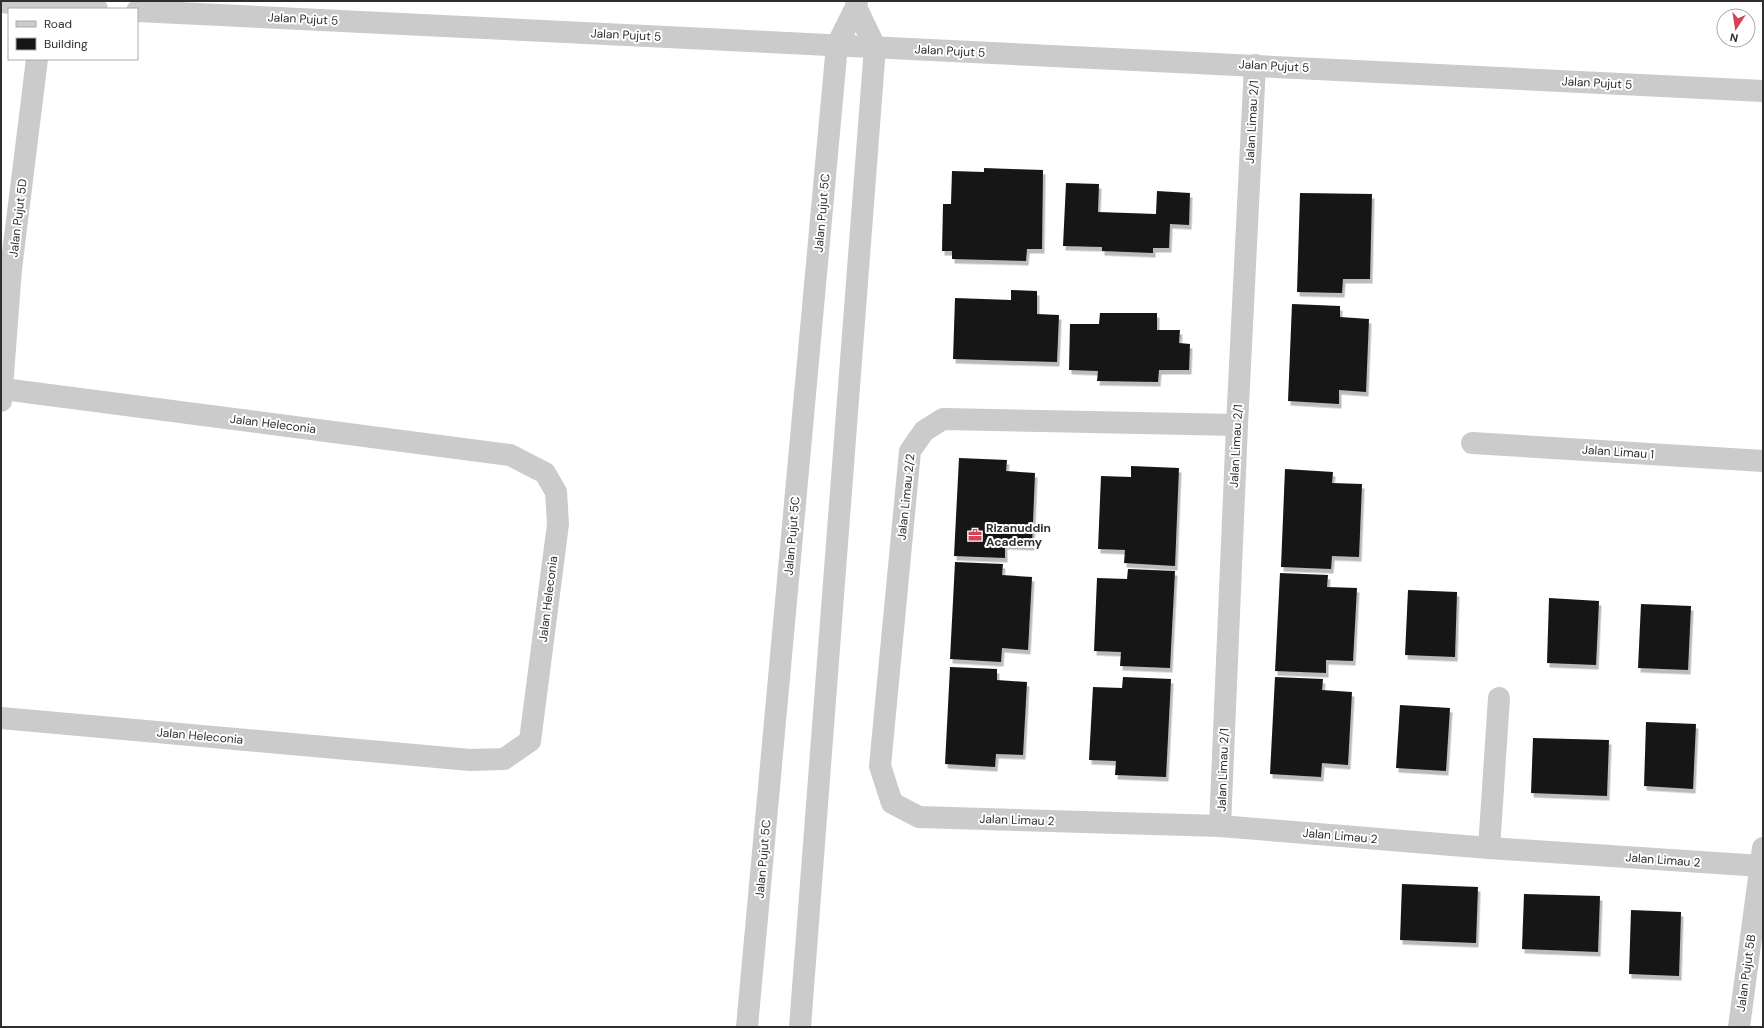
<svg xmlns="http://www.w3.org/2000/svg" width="1764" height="1028" font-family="'DM Sans',sans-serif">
<defs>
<filter id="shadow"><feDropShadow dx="2.5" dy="4.5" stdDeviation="0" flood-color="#0004"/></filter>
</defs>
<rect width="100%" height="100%" fill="#fff"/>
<g fill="#151515" filter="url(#shadow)">
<polygon points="984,168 1043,170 1042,249 1027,249 1026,261 952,259 952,251 942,251 943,204 951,204 952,171 984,172"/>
<polygon points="1066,183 1099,184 1098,212 1156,214 1157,191 1190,193 1189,225 1170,224 1169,248 1153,248 1153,253 1102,251 1102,247 1063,246"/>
<polygon points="1300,193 1372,194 1370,279 1343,279 1342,293 1297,292"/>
<polygon points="1011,290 1037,291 1037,314 1059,315 1057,362 953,359 955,298 1011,300"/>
<polygon points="1292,304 1340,306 1340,317 1369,319 1366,392 1339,390 1339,404 1288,401"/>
<polygon points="1100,313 1157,313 1157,330 1180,330 1179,343 1190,344 1189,370 1159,370 1158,382 1097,381 1098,371 1069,370 1070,324 1099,324"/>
<polygon points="959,458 1007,460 1006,471 1035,473 1032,546 1005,545 1005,558 954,556"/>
<polygon points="1131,466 1179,468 1175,566 1124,563 1125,550 1098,549 1101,476 1131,477"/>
<polygon points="1285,469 1333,472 1332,483 1362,484 1359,557 1332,556 1331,569 1281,567"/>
<polygon points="955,562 1003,564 1002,575 1032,577 1028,650 1002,648 1001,662 950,659"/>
<polygon points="1128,569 1175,571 1170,668 1120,666 1121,652 1094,651 1097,578 1127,579"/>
<polygon points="1280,573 1328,575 1327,587 1357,588 1353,661 1326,660 1326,673 1275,671"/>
<polygon points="1408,590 1457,592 1455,657 1405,655"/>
<polygon points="1549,598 1599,601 1596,665 1547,663"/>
<polygon points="1641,604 1691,606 1688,670 1638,668"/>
<polygon points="950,667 997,669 997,680 1027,682 1023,755 996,754 995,767 945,764"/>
<polygon points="1123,677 1171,679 1166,777 1115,775 1116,761 1089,760 1093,687 1122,688"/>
<polygon points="1275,677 1323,679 1322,690 1352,692 1348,765 1322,763 1321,777 1270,774"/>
<polygon points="1400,705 1450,708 1446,771 1396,768"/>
<polygon points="1646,722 1696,724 1693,789 1644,786"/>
<polygon points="1533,738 1609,740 1607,796 1531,793"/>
<polygon points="1402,884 1478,887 1476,943 1400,940"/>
<polygon points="1524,894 1600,896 1598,952 1522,949"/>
<polygon points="1631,910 1681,912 1679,976 1629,974"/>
</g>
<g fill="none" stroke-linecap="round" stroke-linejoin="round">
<g stroke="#cbcbcb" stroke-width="22">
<polyline points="1,2 44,6 97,9"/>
<polyline points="137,11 1763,91"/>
<polyline points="1,401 11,269 37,59"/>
<polyline points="1237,425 943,419 924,431 910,451 880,766 892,803 919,817 1220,826 1489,848 1761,866"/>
<polyline points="1472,443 1763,461"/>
<polyline points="1,718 470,760 504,759 530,741 558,524 556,492 545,473 510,455 3,389"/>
<polyline points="1220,826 1237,425 1255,65"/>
<polyline points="1489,848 1499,698"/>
<polyline points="747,1027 837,45 856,7 857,1"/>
<polyline points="800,1027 875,47 856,7"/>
<polyline points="1739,1027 1763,848"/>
</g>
</g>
<defs>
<g id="office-bare" transform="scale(1.08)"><path d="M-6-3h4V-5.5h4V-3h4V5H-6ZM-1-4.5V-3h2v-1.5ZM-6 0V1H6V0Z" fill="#d34353" stroke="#fff" stroke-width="2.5" paint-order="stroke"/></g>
</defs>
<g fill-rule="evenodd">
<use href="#office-bare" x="975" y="535"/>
</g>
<g text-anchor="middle" stroke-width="4" stroke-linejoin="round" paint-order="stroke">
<g font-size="12" fill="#2e2e2e" stroke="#fff">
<text transform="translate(303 19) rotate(3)" y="4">Jalan Pujut 5</text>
<text transform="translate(626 35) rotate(3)" y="4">Jalan Pujut 5</text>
<text transform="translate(950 51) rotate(3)" y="4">Jalan Pujut 5</text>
<text transform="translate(1274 66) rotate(3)" y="4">Jalan Pujut 5</text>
<text transform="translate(1597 83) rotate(3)" y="4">Jalan Pujut 5</text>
<text transform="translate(1252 122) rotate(-87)" y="4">Jalan Limau 2/1</text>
<text transform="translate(822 213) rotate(-85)" y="4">Jalan Pujut 5C</text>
<text transform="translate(18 218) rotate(-83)" y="4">Jalan Pujut 5D</text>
<text transform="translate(273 424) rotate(7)" y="4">Jalan Heleconia</text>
<text transform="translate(1236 446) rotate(-87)" y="4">Jalan Limau 2/1</text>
<text transform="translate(1618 452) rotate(4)" y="4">Jalan Limau 1</text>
<text transform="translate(906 497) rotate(-84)" y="4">Jalan Limau 2/2</text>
<text transform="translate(792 536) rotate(-85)" y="4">Jalan Pujut 5C</text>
<text transform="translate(548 599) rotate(-83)" y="4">Jalan Heleconia</text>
<text transform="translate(200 736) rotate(5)" y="4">Jalan Heleconia</text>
<text transform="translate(1223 770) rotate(-88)" y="4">Jalan Limau 2/1</text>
<text transform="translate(1017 820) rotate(2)" y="4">Jalan Limau 2</text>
<text transform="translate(1340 836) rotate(5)" y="4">Jalan Limau 2</text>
<text transform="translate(763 859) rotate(-85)" y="4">Jalan Pujut 5C</text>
<text transform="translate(1663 860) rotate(4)" y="4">Jalan Limau 2</text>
<text transform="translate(1746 973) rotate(-82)" y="4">Jalan Pujut 5B</text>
</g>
<g font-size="12" font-weight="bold" fill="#2e2e2e" stroke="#fff" text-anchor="start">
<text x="986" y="532">Rizanuddin<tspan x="986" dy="14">Academy</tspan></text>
</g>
</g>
<rect width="1764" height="1028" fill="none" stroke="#2e2e2e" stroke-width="4"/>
<rect x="8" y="8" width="130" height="52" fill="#ffffff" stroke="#ababab"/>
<rect x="16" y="21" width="20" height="6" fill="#cbcbcb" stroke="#ababab"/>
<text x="44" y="28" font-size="12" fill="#2e2e2e">Road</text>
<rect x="16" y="38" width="20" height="12" fill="#151515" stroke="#ababab"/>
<text x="44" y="48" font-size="12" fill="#2e2e2e">Building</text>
<g transform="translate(1736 28) rotate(192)"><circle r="19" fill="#ffffff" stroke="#ababab"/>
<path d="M0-3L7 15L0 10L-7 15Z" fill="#d34353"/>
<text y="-6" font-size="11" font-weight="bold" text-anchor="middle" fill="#2e2e2e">N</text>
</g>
</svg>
